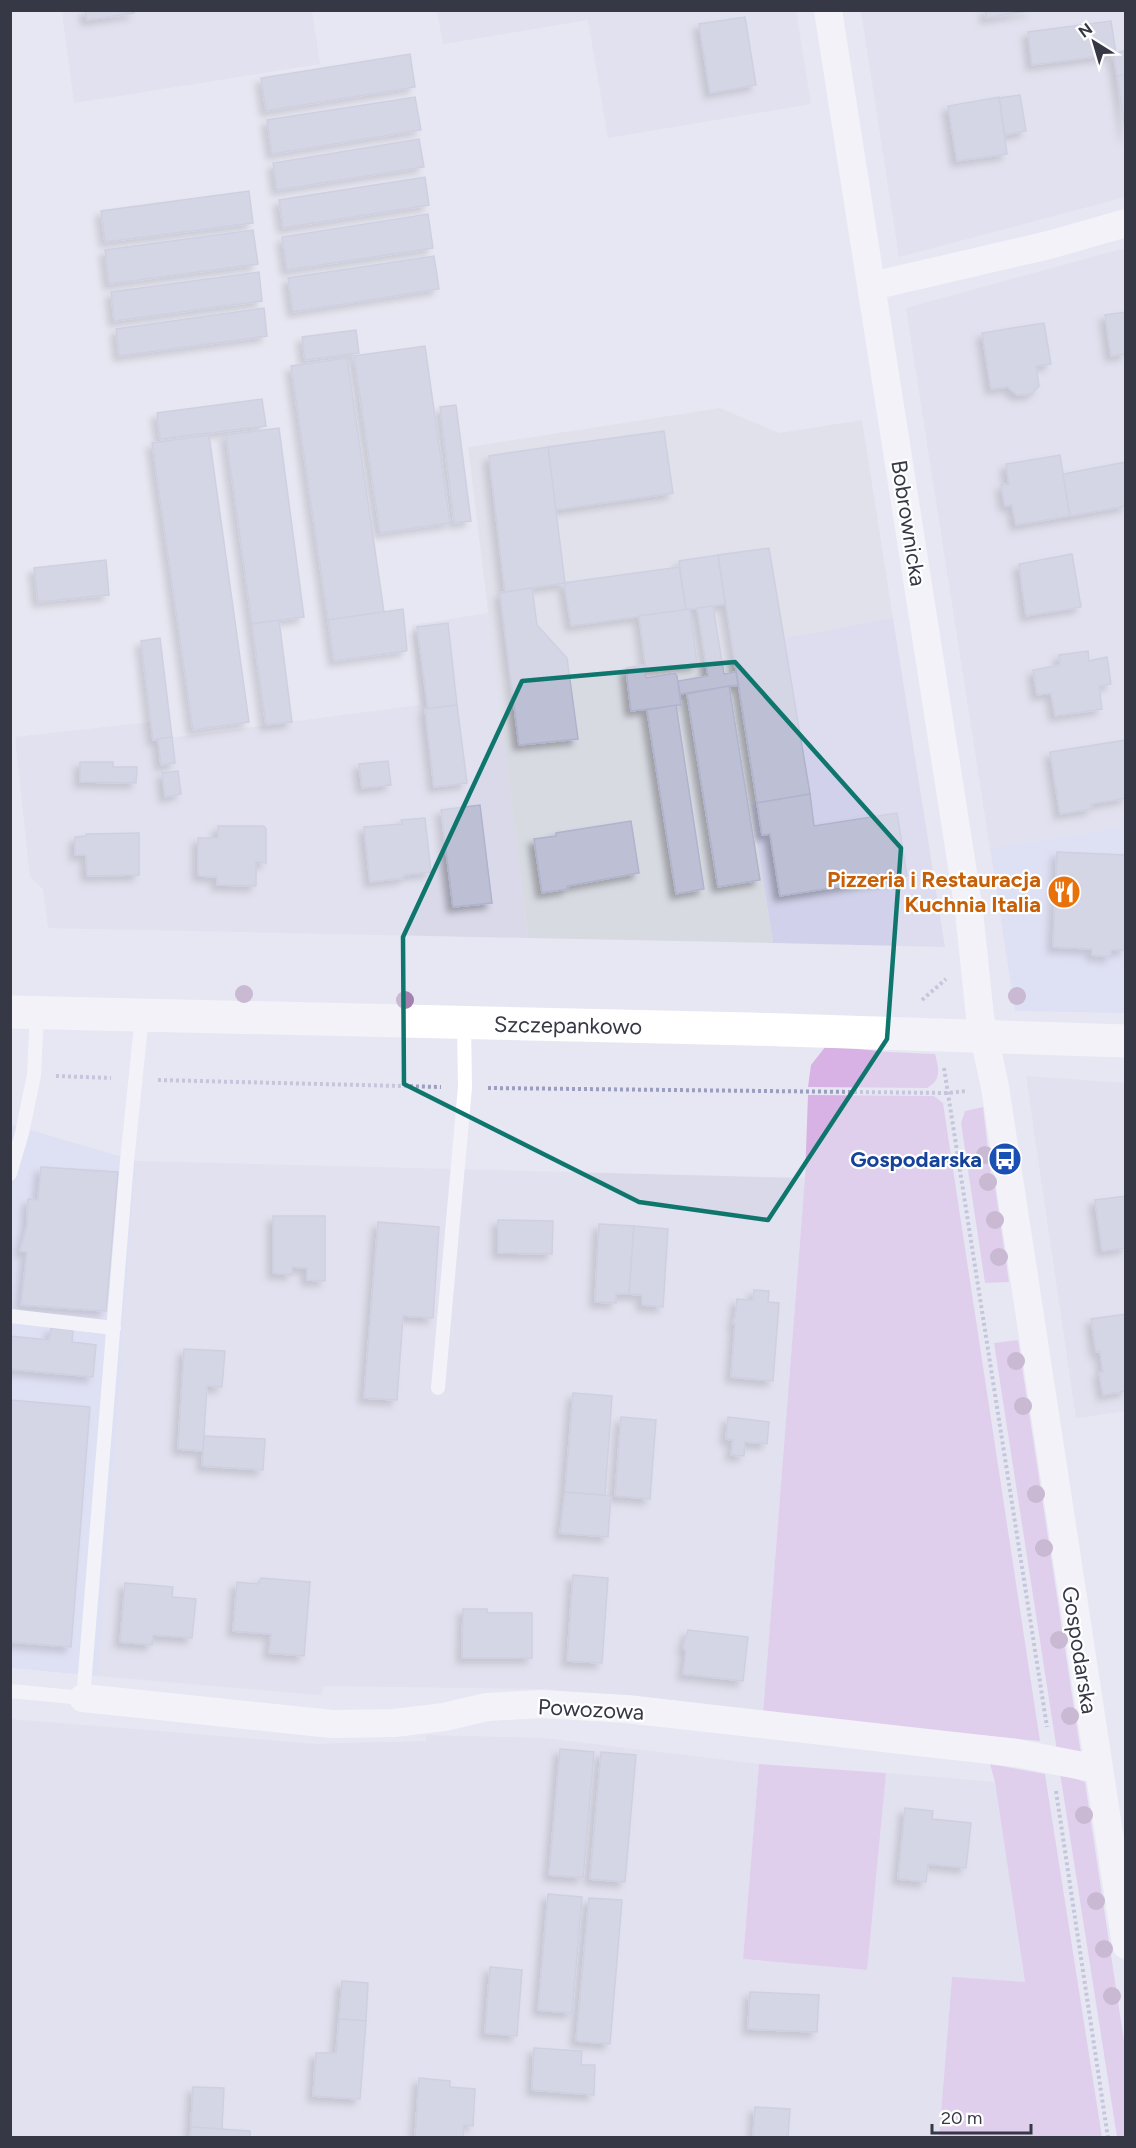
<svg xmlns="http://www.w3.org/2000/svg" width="1136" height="2148" font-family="Figtree,sans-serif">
<defs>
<filter id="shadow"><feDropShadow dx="-5.5" dy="5.5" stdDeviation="3" flood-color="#0004"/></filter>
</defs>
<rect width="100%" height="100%" fill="#e7e7f3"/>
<g fill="#d9d9ea">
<polygon points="62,11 312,11 320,64 74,103"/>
<polygon points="437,11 796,11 811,104 608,138 588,20 443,44"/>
<polygon points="861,11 1125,11 1125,197 899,257"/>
<polygon points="1125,248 1125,827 990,848 906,308"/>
<polygon points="489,613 528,938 48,928 43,889 30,877 15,737 151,722 154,740 420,705 412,625"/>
<polygon points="1026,1076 1125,1083 1125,1411 1076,1418"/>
<polygon points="136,1161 805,1178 763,1714 546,1689 324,1686 321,1695 98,1676"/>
<polygon points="10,1719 317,1744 426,1741 426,1735 543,1738 759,1764 743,1959 866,1970 886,1773 995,1782 1025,1983 952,1978 939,2137 11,2137"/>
</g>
<g fill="#d3d7f4">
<polygon points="1125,827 1125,1013 1015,1011 990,848"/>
<polygon points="10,1124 136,1161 98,1676 11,1668"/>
</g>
<polygon fill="#d8dae2" points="720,408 779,433 862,420 893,618 784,638 810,794 751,805 773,943 528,938 468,447"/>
<polygon fill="#d1d1eb" points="893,618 945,947 773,943 751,805 810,794 784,638"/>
<g fill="#d8b1e5">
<path d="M826 1046 889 1052 935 1054C939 1069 942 1080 927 1088L808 1087 811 1065Z"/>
<polygon points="808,1095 934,1096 943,1103 1040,1741 763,1714 805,1178"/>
<polygon points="983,1107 992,1184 995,1187 1009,1282 985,1283 961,1123 965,1111"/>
<polygon points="1018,1340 1081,1754 1057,1751 994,1343"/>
<polygon points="759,1764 886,1773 867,1970 743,1959"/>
<polygon points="990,1764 1045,1774 1102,2137 939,2138 952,1977 1025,1982 995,1782"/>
<polygon points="1060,1773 1085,1782 1125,2048 1125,2137 1117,2137"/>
</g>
<g fill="#bdbfd4" stroke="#b0b3ce" stroke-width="1.5" filter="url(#shadow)">
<polygon points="85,10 134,10 134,13 87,20"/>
<polygon points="985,10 1033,10 986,18"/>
<polygon points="745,17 756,85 710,93 699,24"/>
<polygon points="1111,21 1116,54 1032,65 1028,32"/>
<polygon points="1126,50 1126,75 1117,76 1113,54"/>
<polygon points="410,54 415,87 266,111 261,78"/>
<polygon points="1126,75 1126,137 1117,76"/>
<polygon points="1020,95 1026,131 1005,135 999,98"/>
<polygon points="415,97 421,130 272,154 267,120"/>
<polygon points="999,97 1007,154 957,161 948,106"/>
<polygon points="419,139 424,167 277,190 273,163"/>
<polygon points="425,177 429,205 283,228 279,200"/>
<polygon points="249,191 253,223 105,242 101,211"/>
<polygon points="428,214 433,248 287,270 282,237"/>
<polygon points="253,230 258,264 109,284 105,250"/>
<polygon points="434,256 439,289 293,312 288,278"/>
<polygon points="259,272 262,301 114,321 111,292"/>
<polygon points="264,308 267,336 119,356 116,329"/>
<polygon points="1126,312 1126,354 1111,356 1105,315"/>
<polygon points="1044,323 1051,364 1036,366 1039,386 1031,394 1017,395 1008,387 991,389 982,333"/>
<polygon points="356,330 359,353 305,360 302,337"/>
<polygon points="425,346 450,523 380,533 354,356"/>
<polygon points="347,358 384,612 328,620 291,366"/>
<polygon points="262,399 266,426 160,439 157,413"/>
<polygon points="456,405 471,521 454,523 440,407"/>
<polygon points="279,428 304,617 252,624 226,435"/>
<polygon points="664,431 673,493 555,510 548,447"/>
<polygon points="209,435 249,722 193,730 152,443"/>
<polygon points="548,447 565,583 505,592 489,456"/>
<polygon points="1060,455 1070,516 1016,525 1012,505 1005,506 1001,485 1009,484 1006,464"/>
<polygon points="1126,462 1126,506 1070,516 1063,474"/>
<polygon points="769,548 810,794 757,803 718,555"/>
<polygon points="1072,554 1081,607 1026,616 1019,564"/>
<polygon points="718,555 725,604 686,610 679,561"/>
<polygon points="106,560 109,595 38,602 34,568"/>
<polygon points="679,567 686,610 571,626 564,583"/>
<polygon points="532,588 537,625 567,658 578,739 519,745 500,593"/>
<polygon points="713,606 724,674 736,672 738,685 680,694 678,681 708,676 697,608"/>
<polygon points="403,609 407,650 406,651 334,661 328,620"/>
<polygon points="690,609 697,664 646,669 639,616"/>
<polygon points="279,620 292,722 266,725 252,624"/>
<polygon points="448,623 457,705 428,709 417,627"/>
<polygon points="160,638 172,737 153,740 141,641"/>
<polygon points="1088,651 1089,661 1107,657 1111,684 1099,686 1102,709 1055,716 1051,693 1037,695 1033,670 1060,665 1059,655"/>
<polygon points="643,665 646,678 675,673 677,676 681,705 631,711 626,668"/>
<polygon points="729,686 760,880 718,887 687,694"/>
<polygon points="457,705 467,783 434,787 425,709"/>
<polygon points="676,705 704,889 676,894 647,710"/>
<polygon points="172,737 175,763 161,765 158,739"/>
<polygon points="1126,740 1126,798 1091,804 1092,809 1060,814 1050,752"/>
<polygon points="388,761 391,785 362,788 359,764"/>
<polygon points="80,762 113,762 113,767 137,767 136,783 80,782"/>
<polygon points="178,771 181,794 165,797 162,773"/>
<polygon points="810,794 814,826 897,813 907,876 780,896 770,834 762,835 757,803"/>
<polygon points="480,805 492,903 453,907 441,810"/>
<polygon points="425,818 431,872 404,875 404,878 370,882 364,827 402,824 401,820"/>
<polygon points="631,821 639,873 567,886 568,889 542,893 534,839 556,836 556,833"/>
<polygon points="218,826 264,826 266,829 266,863 256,862 256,886 217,885 217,877 199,876 198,874 198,838 218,838"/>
<polygon points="139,833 139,875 87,876 86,855 75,855 75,837 86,836 86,834"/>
<polygon points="1057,852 1126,855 1125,950 1111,950 1111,957 1092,955 1092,949 1053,947"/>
<polygon points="41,1167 118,1172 106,1311 21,1305 27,1252 20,1251 27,1225 28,1199 38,1200"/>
<polygon points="1126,1196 1126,1248 1102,1251 1095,1200"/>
<polygon points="273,1216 325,1216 325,1281 307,1280 307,1268 292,1267 292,1275 273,1273"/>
<polygon points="498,1220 553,1221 552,1254 498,1253"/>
<polygon points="378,1222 439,1227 433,1318 403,1316 397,1400 364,1398"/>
<polygon points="599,1224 634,1226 629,1294 616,1294 616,1303 595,1302"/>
<polygon points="634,1226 668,1229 663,1307 642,1305 642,1295 629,1294"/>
<polygon points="754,1290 769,1291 768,1302 779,1303 773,1381 731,1377 735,1324 733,1324 734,1318 735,1318 737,1299 753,1300"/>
<polygon points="1126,1314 1126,1391 1103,1395 1099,1372 1103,1372 1100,1351 1096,1352 1091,1319"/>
<polygon points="51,1328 73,1330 72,1342 96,1345 93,1377 10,1369 10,1336 49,1340"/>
<polygon points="184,1349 225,1351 222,1387 207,1386 203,1451 178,1449"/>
<polygon points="573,1393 612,1396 605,1495 565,1492"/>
<polygon points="10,1400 90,1407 71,1647 10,1642"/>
<polygon points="621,1417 656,1420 650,1499 615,1496"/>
<polygon points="728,1417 769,1422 767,1444 745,1442 744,1456 731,1455 733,1440 726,1439"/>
<polygon points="204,1436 265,1439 263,1470 202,1466"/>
<polygon points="565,1492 611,1496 608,1537 560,1533"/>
<polygon points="573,1575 608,1578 602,1663 567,1661"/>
<polygon points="261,1578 310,1582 304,1656 269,1653 271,1634 233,1631 237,1582 258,1584"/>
<polygon points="125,1583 173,1587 172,1597 196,1599 192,1638 153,1635 152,1645 120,1642"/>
<polygon points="463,1609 487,1609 487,1613 532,1613 532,1658 462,1658"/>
<polygon points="688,1630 748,1637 743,1681 683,1674 686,1652 683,1647"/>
<polygon points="560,1749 594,1752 583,1878 549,1875"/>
<polygon points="601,1752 636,1755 625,1882 590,1879"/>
<polygon points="905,1808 933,1811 932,1819 971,1823 966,1868 928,1864 926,1882 898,1879"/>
<polygon points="548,1894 582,1897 572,2013 538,2010"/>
<polygon points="589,1898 622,1900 610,2044 576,2041"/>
<polygon points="490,1967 522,1970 517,2036 485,2033"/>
<polygon points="342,1981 368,1983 366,2021 339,2019"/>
<polygon points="750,1992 819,1995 817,2032 748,2029"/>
<polygon points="339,2019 366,2021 360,2099 313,2096 316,2053 336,2053"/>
<polygon points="534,2048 582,2051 581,2065 595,2065 594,2095 532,2090"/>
<polygon points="419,2078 450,2081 450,2087 475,2089 473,2126 464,2125 463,2138 415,2138"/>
<polygon points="193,2087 224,2088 222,2129 191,2127"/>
<polygon points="755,2107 790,2109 788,2138 753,2138"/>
<polygon points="191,2127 250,2131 250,2138 190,2138"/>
</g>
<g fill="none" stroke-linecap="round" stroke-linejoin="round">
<g stroke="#9b9ebf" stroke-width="4" stroke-dasharray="3 3" stroke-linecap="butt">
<polyline points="922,1000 946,979"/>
<polyline points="944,1068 1047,1727"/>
<polyline points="56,1076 111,1078"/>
<polyline points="158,1080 441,1087"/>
<polyline points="488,1088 948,1093 966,1091"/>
<polyline points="1056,1791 1108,2138"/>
</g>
<g stroke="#fff" stroke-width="14">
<polyline points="10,1174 22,1133 34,1075 37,1013"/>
<polyline points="10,1316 114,1328"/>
<polyline points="438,1388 465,1087 464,1022"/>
<polyline points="10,1691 83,1698 127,1161 142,1016"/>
</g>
<g stroke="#fff" stroke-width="28">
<polyline points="828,10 969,911 980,1017 995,1087 1126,1945"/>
<polyline points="872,286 1049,245 1126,223"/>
<polyline points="83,1698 332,1724 394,1723 444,1717 487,1707 542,1704 627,1709 1016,1753 1098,1769"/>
</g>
<polyline stroke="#fff" stroke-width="33" points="10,1012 751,1029 1126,1041"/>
</g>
<g fill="#a480ae">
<circle cx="244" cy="994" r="9"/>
<circle cx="1017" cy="996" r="9"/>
<circle cx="405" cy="1000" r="9"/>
<circle cx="985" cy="1155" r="9"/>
<circle cx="988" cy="1182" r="9"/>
<circle cx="995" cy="1220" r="9"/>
<circle cx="999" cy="1257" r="9"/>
<circle cx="1016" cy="1361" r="9"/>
<circle cx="1023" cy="1406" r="9"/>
<circle cx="1036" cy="1494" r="9"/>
<circle cx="1044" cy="1548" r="9"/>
<circle cx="1059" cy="1640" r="9"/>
<circle cx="1070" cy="1716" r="9"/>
<circle cx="1084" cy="1815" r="9"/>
<circle cx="1096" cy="1901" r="9"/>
<circle cx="1104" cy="1949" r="9"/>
<circle cx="1112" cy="1996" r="9"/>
</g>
<path d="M0 0H1136V2148H0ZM735 662 901 848 887 1039 768 1220 639 1202 404 1084 403 937 522 681Z" fill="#e7e7f3" fill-opacity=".55" fill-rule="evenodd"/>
<path fill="none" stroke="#0f766e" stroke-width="4.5" stroke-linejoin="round" d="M735 662 901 848 887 1039 768 1220 639 1202 404 1084 403 937 522 681Z"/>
<defs>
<g id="restaurant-disc" transform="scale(1.725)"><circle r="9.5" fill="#e8710a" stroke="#fff"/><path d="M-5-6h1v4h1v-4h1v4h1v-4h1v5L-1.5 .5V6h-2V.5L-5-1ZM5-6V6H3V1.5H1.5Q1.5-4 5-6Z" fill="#fff"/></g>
<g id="bus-disc" transform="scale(1.725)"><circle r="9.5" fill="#1a4fb4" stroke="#fff"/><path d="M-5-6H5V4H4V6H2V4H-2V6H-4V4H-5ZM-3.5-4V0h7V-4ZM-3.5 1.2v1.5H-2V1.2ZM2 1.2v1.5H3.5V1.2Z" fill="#fff"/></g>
</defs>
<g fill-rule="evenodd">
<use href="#restaurant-disc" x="1064" y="892"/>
<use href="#bus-disc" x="1005" y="1159"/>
</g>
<g text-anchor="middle" stroke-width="4.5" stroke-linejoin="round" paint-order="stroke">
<g font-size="22" fill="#363845" stroke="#fff">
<text transform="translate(909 523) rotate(81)" y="8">Bobrownicka</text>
<text transform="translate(568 1025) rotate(1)" y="8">Szczepankowo</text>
<text transform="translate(1080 1650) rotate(81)" y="8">Gospodarska</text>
<text transform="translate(591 1709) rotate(3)" y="8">Powozowa</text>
</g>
<g font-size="22" font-weight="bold" fill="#c56008" stroke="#fff" text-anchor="end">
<text x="1041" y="887">Pizzeria i Restauracja<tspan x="1041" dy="25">Kuchnia Italia</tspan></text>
</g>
<g font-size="22" font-weight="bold" fill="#164399" stroke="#fff" text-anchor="end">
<text x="982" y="1167">Gospodarska</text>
</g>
</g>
<rect width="1136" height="2148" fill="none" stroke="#363845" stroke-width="24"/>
<g transform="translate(1094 42) rotate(323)" stroke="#ffffff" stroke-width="4.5" paint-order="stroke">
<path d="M0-4.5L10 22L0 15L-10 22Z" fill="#363845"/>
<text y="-9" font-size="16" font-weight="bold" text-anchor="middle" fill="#363845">N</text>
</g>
<path d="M932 2124v9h99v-9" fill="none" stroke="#363845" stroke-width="3"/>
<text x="941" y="2124" font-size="18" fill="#363845" stroke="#ffffff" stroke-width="4.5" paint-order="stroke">20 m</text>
</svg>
